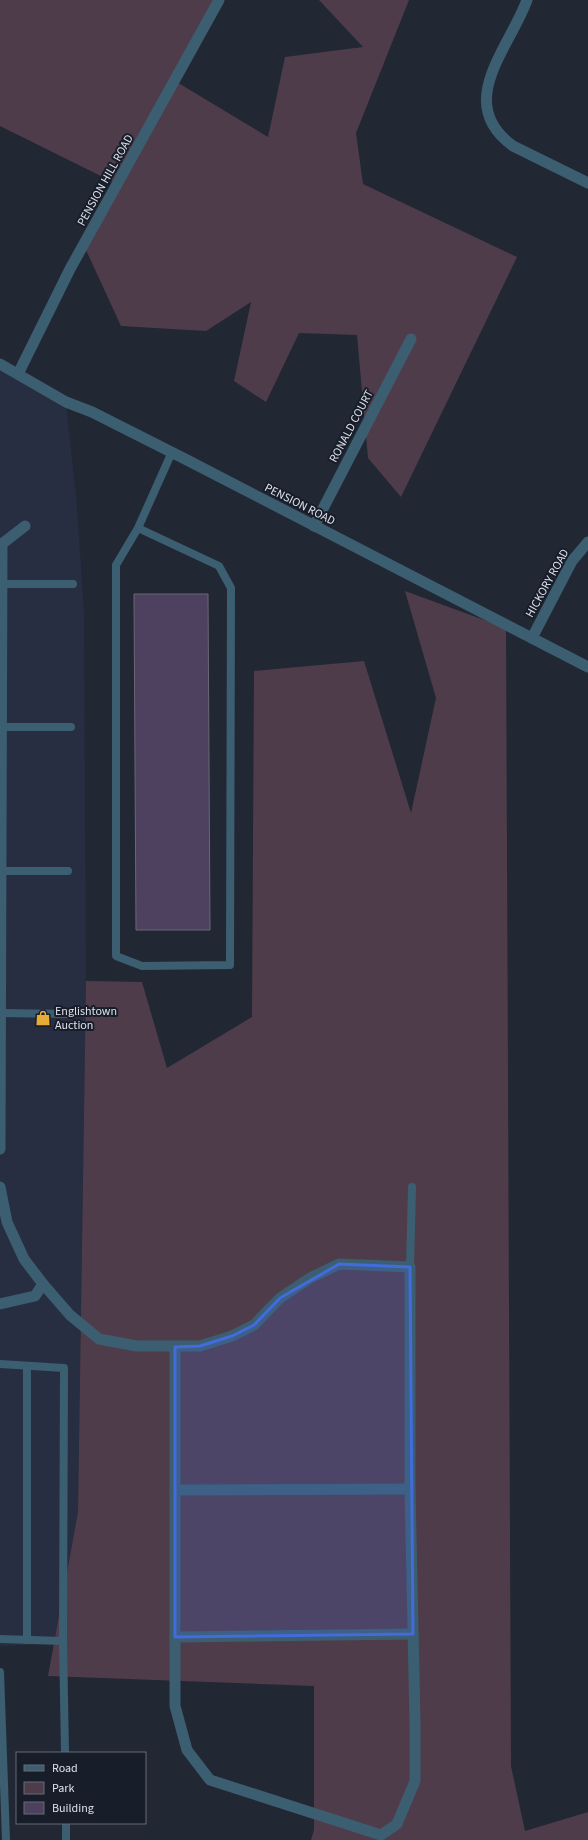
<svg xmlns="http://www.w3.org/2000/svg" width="588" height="1840" font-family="'Source Sans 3',sans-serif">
<rect width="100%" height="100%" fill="#222734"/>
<polygon fill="#272e41" points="0,364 66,402 77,506 84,612 86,981 78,1512 54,1644 0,1646"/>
<g fill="#4f3c4a">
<polygon points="0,0 218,0 175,81 268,137 285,57 363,47 319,0 409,0 356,133 363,184 517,257 401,497 368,458 357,335 299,333 266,402 234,381 251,302 206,331 121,326 86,250 117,184 0,126"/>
<polygon points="405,591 506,628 511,1766 525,1831 588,1812 588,1840 311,1840 314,1830 314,1686 48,1676 78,1512 86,981 142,982 167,1068 252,1017 254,671 364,661 411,813 436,698"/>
</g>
<polygon fill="#4d415f" stroke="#6c6676" points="134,594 208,594 210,930 136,930"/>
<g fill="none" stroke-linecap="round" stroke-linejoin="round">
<g stroke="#3c5e71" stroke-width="8">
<polyline points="138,528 219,566 231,588 230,965 142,966 116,956 116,565 138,528 172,452"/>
<polyline points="2,584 73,584"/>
<polyline points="0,727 71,727"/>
<polyline points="1,871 68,871"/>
<polyline points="1,1013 68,1014"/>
<polyline points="410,1267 412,1187"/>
<polyline points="0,1364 64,1368 63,1641"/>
<polyline points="27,1367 27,1640"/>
<polyline points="0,1639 63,1641 65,1753"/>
<polyline points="0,1672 6,1840"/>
<polyline points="66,1823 66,1840"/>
</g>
<g stroke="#3c5e71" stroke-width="11">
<path d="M527 0C509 49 454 103 513 146L588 183"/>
<polyline points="0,364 66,402 92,412 187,460 588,667"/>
<polyline points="18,374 70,269 219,0"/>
<polyline points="314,526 411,339"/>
<polyline points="532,638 572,561 588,542"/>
<polyline points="0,1149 2,544 25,526"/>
<polyline points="0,1187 7,1222 24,1259 43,1284 35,1296 0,1304"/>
<polyline points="43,1284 70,1315 99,1339 137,1346 200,1346 232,1336 254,1325 280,1298 310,1278 339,1264 410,1267 410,1489 415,1723 415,1781 397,1824 381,1835 210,1780 187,1750 175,1706 175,1347"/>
<polyline points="175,1490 410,1489"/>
<polyline points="175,1637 413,1634"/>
</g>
</g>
<path fill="#436bdc" fill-opacity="0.2" stroke="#436bdc" stroke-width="3" stroke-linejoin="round" d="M339 1264 410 1267 413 1634 175 1637V1347L200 1346 232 1336 254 1325 280 1298Z"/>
<defs>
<g id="shop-bare" transform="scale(1.2)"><path d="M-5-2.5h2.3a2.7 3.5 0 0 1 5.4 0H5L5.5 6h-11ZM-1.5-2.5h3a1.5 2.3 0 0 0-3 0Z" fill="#e7ac36" stroke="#181d2a" stroke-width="2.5" paint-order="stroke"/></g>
</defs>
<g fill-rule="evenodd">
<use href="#shop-bare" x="43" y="1018"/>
</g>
<g text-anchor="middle" stroke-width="4" stroke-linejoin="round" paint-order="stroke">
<g font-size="12" fill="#dde1ea" stroke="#181d2a">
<text transform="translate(105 180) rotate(-61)" y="4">PENSION HILL ROAD</text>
<text transform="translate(351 426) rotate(-62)" y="4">RONALD COURT</text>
<text transform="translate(300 504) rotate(27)" y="4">PENSION ROAD</text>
<text transform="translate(547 583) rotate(-61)" y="4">HICKORY ROAD</text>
</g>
<g font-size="12" fill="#dde1ea" stroke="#181d2a" text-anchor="start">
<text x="55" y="1015">Englishtown<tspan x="55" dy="14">Auction</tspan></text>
</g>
</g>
<rect x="16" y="1752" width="130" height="72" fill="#181d2a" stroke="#676b77"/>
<rect x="24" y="1765" width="20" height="6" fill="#3c5e71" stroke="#676b77"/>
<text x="52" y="1772" font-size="12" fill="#dde1ea">Road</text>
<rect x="24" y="1782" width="20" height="12" fill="#4f3c4a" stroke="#676b77"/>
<text x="52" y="1792" font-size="12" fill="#dde1ea">Park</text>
<rect x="24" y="1802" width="20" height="12" fill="#4d415f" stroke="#676b77"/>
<text x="52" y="1812" font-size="12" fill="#dde1ea">Building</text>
</svg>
